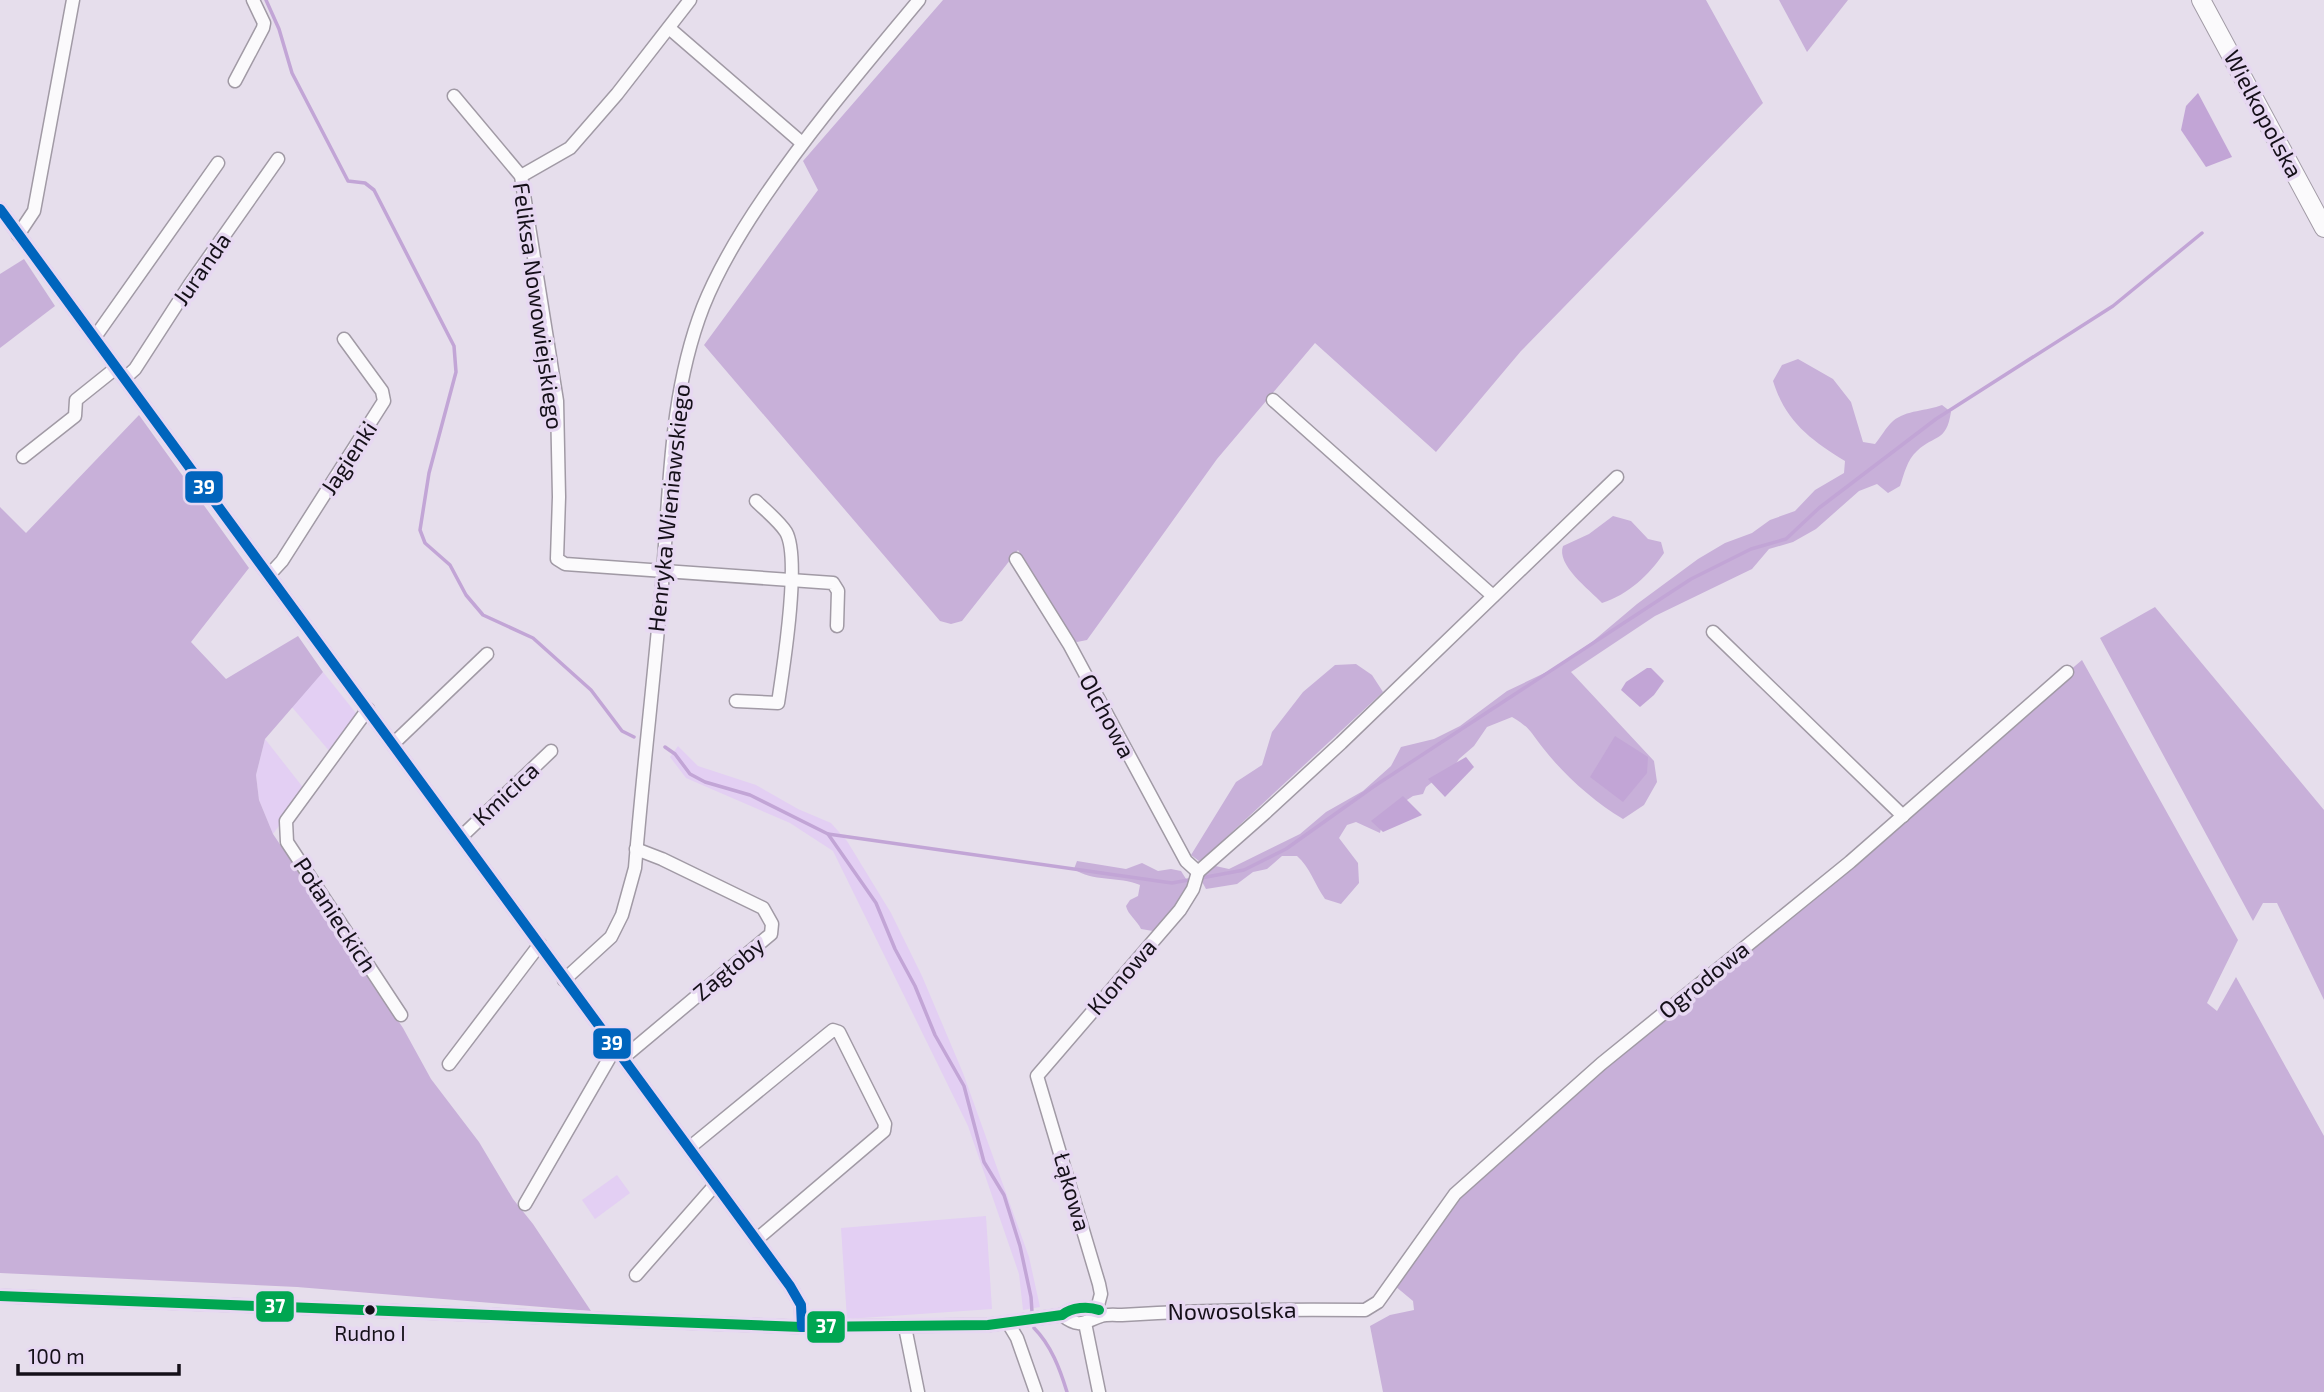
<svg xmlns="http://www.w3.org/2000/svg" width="2324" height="1392" font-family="'Exo 2',sans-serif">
<rect width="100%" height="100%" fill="#e6deec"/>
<g fill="#e3cff3">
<polygon points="323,672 359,717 331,753 291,706"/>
<polygon points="265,739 305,790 273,834 259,800 256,775"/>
<polygon points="678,746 698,766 756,785 798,809 831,823 847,841 891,913 922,976 963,1073 1029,1257 1040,1307 1023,1310 1019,1274 968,1126 833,851 790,823 686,778 670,757"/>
<polygon points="617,1175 630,1193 595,1219 582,1200"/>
<polygon points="986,1216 992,1309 847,1319 841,1228"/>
</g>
<g fill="#c8b0d9">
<polygon points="943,0 1706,0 1763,103 1521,351 1436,452 1315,343 1217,459 1087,640 1077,642 1070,640 1018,550 962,621 951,624 940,621 704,345 818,190 803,161"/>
<polygon points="1779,0 1848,0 1807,52"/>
<polygon points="24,259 55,306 0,348 0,274"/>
<path d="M1798 359 1833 379 1851 402 1863 442 1875 444C1881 437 1886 427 1893 421 1906 410 1927 411 1942 405L1951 412C1946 443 1935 434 1917 451 1907 460 1904 474 1900 486L1888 493 1877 484 1859 491 1816 529 1793 542 1769 549 1752 569 1655 616 1571 672 1654 761 1657 782 1644 805 1623 819C1593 801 1564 775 1543 748 1530 732 1532 729 1512 717L1487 727 1474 746 1459 759 1450 773 1440 776 1426 787 1423 794 1413 796 1384 815 1380 833 1356 822 1347 825 1339 838 1358 863 1359 883 1341 904 1325 899C1315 885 1310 867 1297 856H1282L1267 869 1253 872 1237 884 1206 889 1200 878 1211 865 1229 869 1300 834 1326 812 1363 791 1391 766 1401 747 1434 739 1460 726 1507 691 1553 669 1592 642 1637 604 1698 559 1725 543 1752 533 1770 520 1795 511 1815 490 1844 473 1845 461C1810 439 1786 422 1773 381L1782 365Z"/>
<polygon points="139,415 249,568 191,642 226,679 298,636 323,672 265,739 256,775 259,800 273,834 403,1028 431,1079 479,1142 513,1199 533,1224 591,1311 297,1287 0,1273 0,507 26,533"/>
<path d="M1613 516 1631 521 1648 539 1661 542 1664 553C1648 576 1629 594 1602 603 1589 589 1556 565 1563 546L1589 534Z"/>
<polygon points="2155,607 2324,810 2324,1000 2277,903 2263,903 2253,921 2100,638"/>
<polygon points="2082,660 2238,940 2207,1003 2217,1011 2236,977 2324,1136 2324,1392 1383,1392 1370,1326 1390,1315 1414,1310 1413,1301 1395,1286 1457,1197 1602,1067"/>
<polygon points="1356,664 1372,675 1383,692 1205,857 1199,861 1191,855 1236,782 1262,765 1272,732 1303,692 1335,665"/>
<path d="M1077 861 1126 869 1142 863 1158 871 1171 869 1181 871 1188 882 1186 894 1153 931 1141 929C1137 920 1128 915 1126 906L1130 900 1138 896 1140 885C1119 876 1092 882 1074 869Z"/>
</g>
<g fill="#c2a5d6">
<polygon points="2198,93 2232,157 2206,167 2181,130 2186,106"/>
<polygon points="1647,668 1651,668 1664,681 1654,695 1640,707 1621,690 1626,682"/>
<polygon points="1615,736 1648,757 1647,773 1623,802 1590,777"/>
<polygon points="1466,757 1474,767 1445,797 1428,779"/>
<polygon points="1403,796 1422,815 1383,832 1371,821"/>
</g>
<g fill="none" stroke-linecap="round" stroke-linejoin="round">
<g stroke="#c2a5d6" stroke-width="3.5">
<polyline points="266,0 279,29 292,73 348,181 365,183 374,190 454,346 456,372 429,473 420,530 425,543 450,565 466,595 483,615 533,638 591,690 622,731 634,737"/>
<polyline points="665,747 675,754 690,774 705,782 750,795 828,834 876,903 895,949 915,986 935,1035 964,1086 984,1162 1004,1195 1020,1246 1031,1297 1032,1312"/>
<polyline points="828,834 1172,883 1194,879"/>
<polyline points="1201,878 1244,870 1286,849 1373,787 1691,579 1751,549 1786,539 1819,508 1936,419 2113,306 2202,233"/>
<path d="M1034 1328C1051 1345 1060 1369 1067 1392"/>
</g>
<g stroke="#a19aa5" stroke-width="15">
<g id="street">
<polyline points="669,28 802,143"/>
<polyline points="235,81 263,28 264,23 253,0"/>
<polyline points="454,96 521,176 557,401 559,497 557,559 565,564 833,583 838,591 837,626"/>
<polyline points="521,176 570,148 617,94 690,0"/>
<polyline points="0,209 790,1286 801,1305 802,1327"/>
<polyline points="18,235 34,211 73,0"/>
<polyline points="95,337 218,163"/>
<polyline points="125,378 135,369 190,284 278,159"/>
<polyline points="1273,400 1493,596"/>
<polyline points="23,457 75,416 76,400 116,368"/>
<polyline points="1016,559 1069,644 1186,861 1198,872"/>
<polyline points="270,574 282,561 384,401 382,391 344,339"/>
<polyline points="1713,632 1903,816"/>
<path d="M736 701 778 703C783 670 801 558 786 532 779 521 765 510 756 501"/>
<polyline points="368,709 286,821 287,842 401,1015"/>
<polyline points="394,743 487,654"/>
<polyline points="461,837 551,751"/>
<polyline points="1198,872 1265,813 1341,743 1617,477"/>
<path d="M564 980 611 937 622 915 635 868C643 769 655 671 663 573 670 483 670 392 703 307 719 267 741 231 765 196 812 127 866 64 919 0"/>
<polyline points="623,1058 771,934 772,924 763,908 662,859 636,849"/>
<polyline points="449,1064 540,944"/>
<polyline points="689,1148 828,1034 833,1030 839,1032 885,1124 884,1131 756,1240"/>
<polyline points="525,1204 610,1057 617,1050"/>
<polyline points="636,1275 715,1185"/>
<path d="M0 1296 802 1327 988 1325 1062 1315C1072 1307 1090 1305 1100 1312V1316"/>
<polyline points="1097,1309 1101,1294 1099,1284 1037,1076 1180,910 1193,889 1198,872"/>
<path d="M1062 1315C1080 1329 1083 1322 1101 1316 1107 1314 1116 1315 1122 1315 1203 1310 1284 1309 1365 1310L1378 1302 1455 1194 1601 1064 1850 862 2067 672"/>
<polyline points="1008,1323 1017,1338 1036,1392"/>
<polyline points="1085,1323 1099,1392"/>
<polyline points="905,1327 918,1392"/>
</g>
</g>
<g stroke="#a19aa5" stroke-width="20">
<polyline id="secondary" points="2201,0 2324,228"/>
</g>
<use href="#street" stroke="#fbfafc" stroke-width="12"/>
<use href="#secondary" stroke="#fbfafc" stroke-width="18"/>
<g stroke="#e7d8f2" stroke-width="16">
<path id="bus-1" d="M0 1296 802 1327 988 1325 1062 1315C1072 1307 1088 1306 1099 1310"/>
</g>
<g stroke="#e7d8f2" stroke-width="16">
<polyline id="bus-2" points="0,209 790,1286 801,1305 802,1327"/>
</g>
<use href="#bus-1" stroke="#00a651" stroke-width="10"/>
<use href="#bus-2" stroke="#0065bd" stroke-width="10"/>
</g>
<circle fill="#151019" stroke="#e7d8f2" stroke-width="2.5" cx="370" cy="1310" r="6"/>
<g text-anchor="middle" stroke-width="7" stroke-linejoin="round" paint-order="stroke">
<g font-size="21" fill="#151019" stroke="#e7d8f2">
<text x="370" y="1341">Rudno I</text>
</g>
<g font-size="23" fill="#151019" stroke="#e7d8f2">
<text transform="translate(2263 114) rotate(62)" y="8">Wielkopolska</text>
<text transform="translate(202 269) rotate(-55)" y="8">Juranda</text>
<text transform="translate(538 306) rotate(82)" y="8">Feliksa Nowowiejskiego</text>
<text transform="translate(349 458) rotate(-57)" y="8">Jagienki</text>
<text transform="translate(669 508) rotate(-84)" y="8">Henryka Wieniawskiego</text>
<text transform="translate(1107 716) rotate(62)" y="8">Olchowa</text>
<text transform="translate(506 794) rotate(-43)" y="8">Kmicica</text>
<text transform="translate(335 915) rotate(57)" y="8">Połanieckich</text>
<text transform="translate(729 969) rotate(-40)" y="8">Zagłoby</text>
<text transform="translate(1122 977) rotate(-49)" y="8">Klonowa</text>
<text transform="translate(1704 980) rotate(-39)" y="8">Ogrodowa</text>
<text transform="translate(1072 1192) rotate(74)" y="8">Łąkowa</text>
<text transform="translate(1232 1311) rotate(-1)" y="8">Nowosolska</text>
</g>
</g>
<g stroke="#e7d8f2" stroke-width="2.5">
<rect x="184" y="470" width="40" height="34" rx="7" fill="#0065bd"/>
<rect x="592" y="1027" width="40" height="33" rx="7" fill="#0065bd"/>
<rect x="255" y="1290" width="40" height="33" rx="7" fill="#00a651"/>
<rect x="806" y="1310" width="40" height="34" rx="7" fill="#00a651"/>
</g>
<g font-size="19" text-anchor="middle" font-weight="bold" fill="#fff">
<text x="204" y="494">39</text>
<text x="612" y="1050">39</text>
<text x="275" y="1313">37</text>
<text x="826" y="1333">37</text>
</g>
<path d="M18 1364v10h161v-10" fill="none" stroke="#151019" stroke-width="3.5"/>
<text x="28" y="1364" font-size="21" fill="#151019" stroke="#e7d8f2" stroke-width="5" paint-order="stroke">100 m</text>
</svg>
